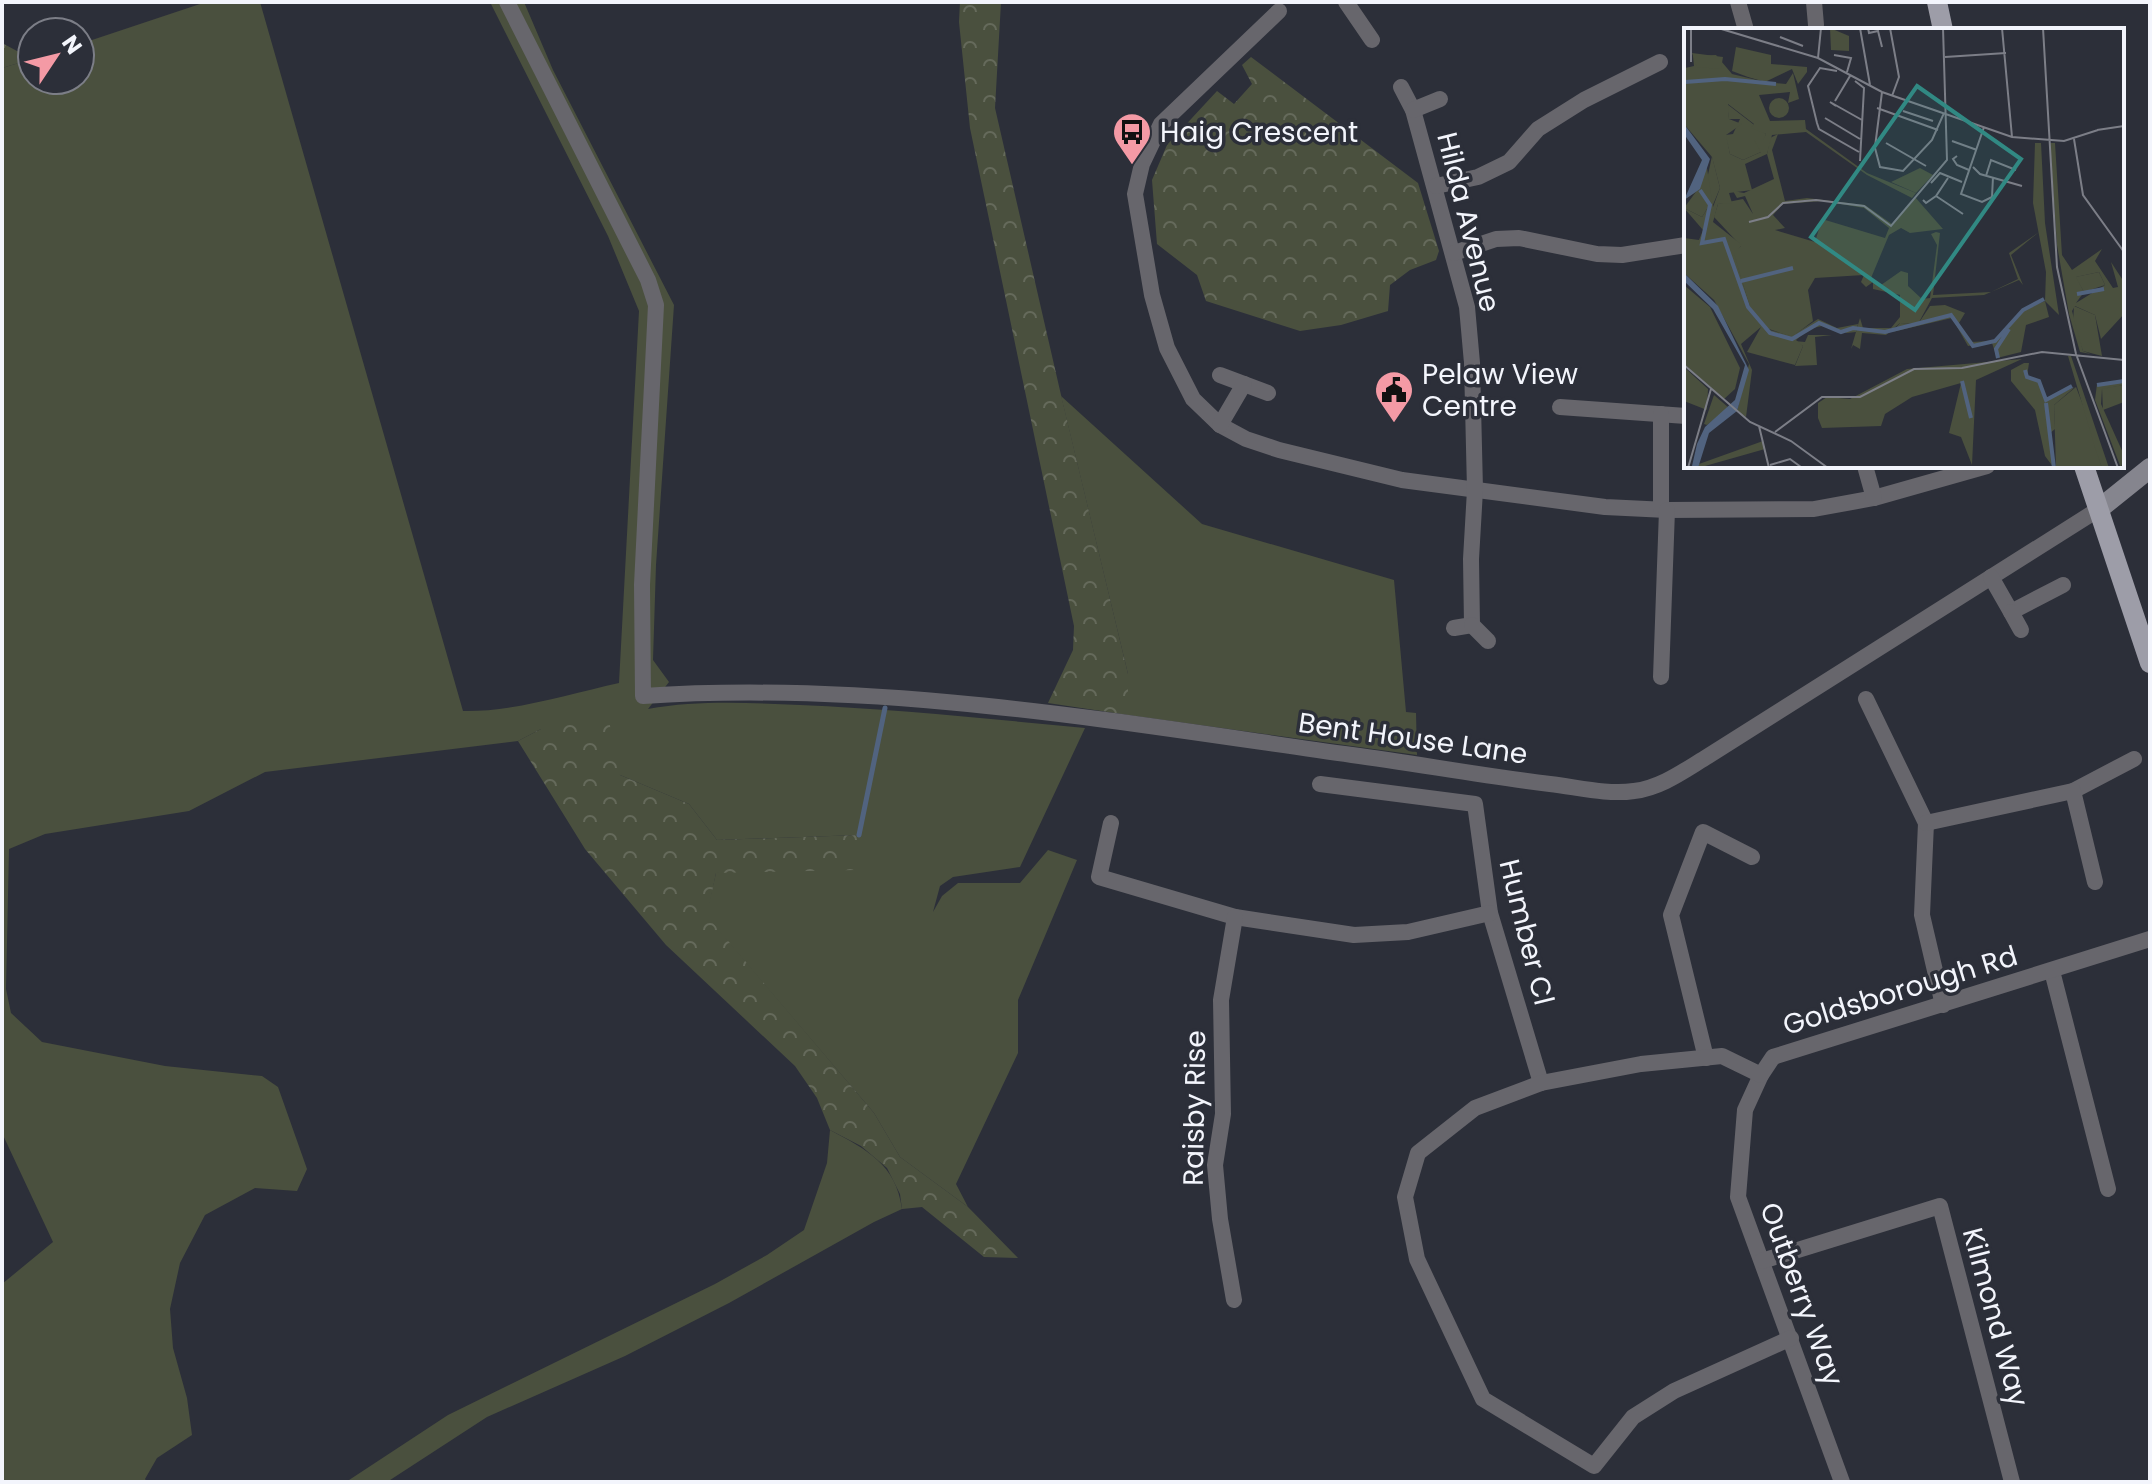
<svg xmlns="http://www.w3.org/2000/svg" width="2152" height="1484" font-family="Poppins,sans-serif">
<defs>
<pattern id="forest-crowns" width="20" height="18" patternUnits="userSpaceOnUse" patternTransform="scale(2)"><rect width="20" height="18" fill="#4a503e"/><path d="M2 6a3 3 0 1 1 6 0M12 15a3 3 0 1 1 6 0" fill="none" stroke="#656a5b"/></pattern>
</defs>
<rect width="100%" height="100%" fill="#2c2f39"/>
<g fill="#4a503e">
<path d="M206 2H260L463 711C514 712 569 694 619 683L639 311 608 236 490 2H524L553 70 674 305 656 565 653 660 669 682 648 709C699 700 749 703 800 705 895 709 990 719 1085 728L1020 867 953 877 940 886 933 912 942 896 958 883H1020L1048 850 1077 860 1018 1000V1053L956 1184 968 1207 900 1157 874 1113 706 916 716 873 859 835 717 840 689 804 620 775 541 729 518 741 265 772 189 811 45 834 9 849 6 989 11 1013 42 1042 165 1066 262 1076 278 1087 307 1169 297 1191 255 1188 205 1215 180 1263 170 1309 173 1348 187 1398 192 1435 157 1458 145 1479 147 1482H2V1284L53 1242 2 1133V68L32 59V80H80V44Z"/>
<polygon points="1061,396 1202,524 1394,580 1406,712 1416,713 1417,755 1128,715 1128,674"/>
<path d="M830 1130C867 1150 896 1164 902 1209L874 1222 729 1303 625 1356 487 1417 387 1482H346L448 1415 715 1284 767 1255 804 1230 827 1163Z"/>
</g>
<g fill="url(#forest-crowns)">
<polygon points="960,2 1001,2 995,108 1061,395 1128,674 1128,715 1048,703 1073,650 1074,626 970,128 959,22"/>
<polygon points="2,43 17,51 32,51 32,59 2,68"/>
<polygon points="1251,57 1418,183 1439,251 1436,260 1410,270 1390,285 1388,311 1341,325 1300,331 1206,301 1197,275 1157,244 1152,180 1167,145 1217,91 1234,104 1252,84 1242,65"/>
<polygon points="608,716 620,775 689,804 717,840 859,835 863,845 855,870 716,873 707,916 874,1113 900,1157 968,1207 1018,1258 984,1257 922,1207 902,1209 900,1194 887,1168 861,1146 830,1130 817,1098 795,1066 666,945 585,849 518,741 541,729"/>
</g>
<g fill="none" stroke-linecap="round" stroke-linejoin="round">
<polyline stroke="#51637f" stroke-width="5" points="859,835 885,708"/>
<g stroke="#67666c" stroke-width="16">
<path d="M507 2 648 280 656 305 642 585 643 696C881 680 1117 722 1352 755 1418 764 1484 776 1550 784 1577 787 1607 795 1634 791 1660 788 1682 772 1705 758L2099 509"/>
<polyline points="1346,2 1372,40"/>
<polyline points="1738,2 1746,30"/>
<polyline points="1814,2 1816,25"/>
<polyline points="1279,11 1161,124 1142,164 1135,194 1152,295 1167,348 1193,399 1220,425 1246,439 1279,450 1402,480 1605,507 1667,510 1814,509 1874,498 1987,466"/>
<polyline points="1401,87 1413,110 1467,307 1472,363 1475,490 1471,559 1472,625 1454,628"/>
<polyline points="1413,110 1440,99"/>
<polyline points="1436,186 1478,177 1509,162 1538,129 1584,100 1660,62"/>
<polyline points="1454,253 1496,239 1519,238 1597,254 1622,255 1686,245"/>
<polyline points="1220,375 1268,393"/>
<polyline points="1560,407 1686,416"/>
<polyline points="1220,425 1244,384"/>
<polyline points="1865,466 1874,498"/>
<polyline points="1661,509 1661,414"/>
<polyline points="1991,577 2011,612 2063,585"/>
<polyline points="2011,612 2021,630"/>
<polyline points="1472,625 1488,641"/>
<polyline points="1661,677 1667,510"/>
<polyline points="1866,699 1926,823 1922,915 1943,1005"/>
<polyline points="1320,784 1475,804 1490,913 1541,1083"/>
<polyline points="2073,791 2134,759"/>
<polyline points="1111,823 1099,877 1235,917 1354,935 1408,932 1490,913"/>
<polyline points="1926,823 2073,791 2095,882"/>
<polyline points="2052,971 2108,1189"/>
<polyline points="1706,1058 1671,915 1703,832 1752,857"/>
<polyline points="1761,1075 1745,1110 1738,1197 1842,1482"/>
<polyline points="1762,1261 1940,1206 2012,1482"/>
<polyline points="1234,1300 1220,1219 1215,1165 1223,1114 1221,1000 1235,917"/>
<polyline points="1791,1338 1674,1391 1633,1417 1594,1466 1483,1399 1417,1259 1405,1197 1418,1153 1475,1108 1541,1083 1641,1064 1722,1056 1761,1075 1773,1057 2150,939"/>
</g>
<polyline stroke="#85858e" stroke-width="20" points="2099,509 2150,468"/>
<g stroke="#9d9da8" stroke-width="20">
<polyline points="1937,2 1943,30"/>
<polyline points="2084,466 2150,663"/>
</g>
</g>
<defs>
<g id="bus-pin" transform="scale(2)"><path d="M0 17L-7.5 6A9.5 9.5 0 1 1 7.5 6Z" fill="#f49aa5" stroke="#2c2f39"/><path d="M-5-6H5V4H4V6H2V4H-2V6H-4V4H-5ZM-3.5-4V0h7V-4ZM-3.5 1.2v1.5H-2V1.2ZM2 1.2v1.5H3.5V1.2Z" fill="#111"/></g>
<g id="civic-pin" transform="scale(2)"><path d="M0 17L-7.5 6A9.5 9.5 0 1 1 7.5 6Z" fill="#f49aa5" stroke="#2c2f39"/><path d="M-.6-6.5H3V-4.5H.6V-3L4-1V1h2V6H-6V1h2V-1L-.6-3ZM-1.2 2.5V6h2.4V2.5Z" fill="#111"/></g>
</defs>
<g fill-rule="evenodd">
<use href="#bus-pin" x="1132" y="132"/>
<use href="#civic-pin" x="1394" y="390"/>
</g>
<g text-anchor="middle" stroke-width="7" stroke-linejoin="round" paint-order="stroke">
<g font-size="28" fill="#f3f5fc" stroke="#2c2f39" text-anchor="start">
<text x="1160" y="142">Haig Crescent</text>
<text x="1422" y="384">Pelaw View<tspan x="1422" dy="32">Centre</tspan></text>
</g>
<g font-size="28" fill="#f3f5fc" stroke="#2c2f39">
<text transform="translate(1469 222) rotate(76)" y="10">Hilda Avenue</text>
<text transform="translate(1413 738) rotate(8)" y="10">Bent House Lane</text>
<text transform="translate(1527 932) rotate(76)" y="10">Humber Cl</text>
<text transform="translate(1900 990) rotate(-17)" y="10">Goldsborough Rd</text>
<text transform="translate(1194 1108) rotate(-89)" y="10">Raisby Rise</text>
<text transform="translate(1802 1294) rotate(70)" y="10">Outberry Way</text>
<text transform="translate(1996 1317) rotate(75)" y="10">Kilmond Way</text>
</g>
</g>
<g transform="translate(1684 28)">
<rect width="440" height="440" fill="#2c2f39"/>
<path d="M52 19 87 27V36L123 39V44L114 56 108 41 81 54 64 49 48 43ZM85 80a10 10 0 1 1 20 0a10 10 0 1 1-20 0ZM43 76 82 106 77 124 59 132 46 126 41 107 49 106 56 91H45ZM94 106 88 122 101 173 123 170 181 177 208 196 231 169 259 201 226 205 217 200 205 207 187 250 197 257 217 243 224 245V258L238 271 246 270 253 217 247 206 252 204 256 205 249 267 307 264 334 251 325 225 355 204 327 227 339 257 335 252 300 267 248 270 234 296 216 295 202 307 178 305 176 321 169 317 167 321 176 290 179 300H207L216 289V267L189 261V254L182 259 177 254 180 247 131 250 124 262 129 293 108 309 82 300 66 279 49 224 57 218 30 189 34 176 59 171 69 186 61 168 53 170 49 163 60 165 90 151 83 126 86 110ZM139 173 180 180 205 200 201 210 138 191 131 214 91 202 101 200 89 187 99 176ZM28 128 36 160 28 179 22 156ZM236 140 249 147 232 165 207 154ZM14 161 25 178 18 189 0 180ZM415 244 421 257 400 264 391 249ZM0 257 26 279 56 340 51 361 40 371 0 336ZM390 278 411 287 418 328 399 323 389 295ZM124 307H148L131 309 133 337 111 338 119 318 110 313 121 314ZM0 339 24 361 23 382 0 373ZM440 357V374L419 382 418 360ZM392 359 404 390 418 440H372L370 377Z" fill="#4a503e" fill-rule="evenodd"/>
<path d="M146 0 165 8V23L147 22ZM32 27 48 46 81 54 102 56 109 45 115 71 104 75 106 64 75 67 86 93 121 92 122 101 183 145 232 165 228 170 183 147 122 104 88 107 83 126 61 136 68 162 45 165 48 175 34 176 29 194 58 217 50 225 66 279 82 301 108 308 134 291 153 300 174 296 172 304 163 305 138 298 125 301 112 312 119 318 111 337 63 324 77 299 57 316 68 342 62 389 53 383 65 336 30 272 0 245V210L15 212 19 202 0 180 18 189 25 178 15 162 0 172 23 140 29 179 36 160 28 129 0 96 1 40 10 38 9 28ZM44 76 70 96 67 100 82 106 79 112H70L77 124 59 132 46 126 42 107 58 96 45 91ZM351 115H357L361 195 375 287 361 273 365 289 342 297 337 324 313 330 308 315 284 318 268 290 208 304 216 295 234 296 246 278 261 277 281 285 275 295 286 314 309 313 339 282 361 273 362 244 349 175ZM366 115H371L378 227 388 242 418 221 411 233 429 260 434 259 427 234 440 254V286L417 311 411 287 391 278 388 283 399 323 407 326 396 324 385 286 373 217ZM415 244 421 257 392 275 400 264 392 249ZM384 328H387L425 440H418L413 426ZM338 331 292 352 288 437 277 409 265 405 277 355 228 369 201 386 197 398 138 400 134 390V375L143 369 166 371 223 341ZM340 335H345L343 349 355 353 362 372 391 359 370 377 371 401 365 406 370 440 361 428 351 382 327 353V342ZM440 353V357L418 361 417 376 440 427 437 440 411 372 413 356ZM30 367 45 380 23 397 20 396ZM79 413 81 421 14 440 15 436Z" fill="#4a503e" fill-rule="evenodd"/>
<path d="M8 25 39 29 37 41 13 39Z" fill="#4a503e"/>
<path d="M0 96 26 131 16 161 0 172 18 132 0 106ZM0 245 34 278 65 342 53 383 25 405 14 440 8 438 13 416 21 399 51 372 61 337 29 281 0 253Z" fill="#51637f"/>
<path fill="none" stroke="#51637f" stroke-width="4" d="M1 54 41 51 92 56M16 162 26 177 18 215 40 211 64 279 86 305 108 311 135 295 157 304 169 300 201 304 267 287 289 318 311 313 339 282 360 271M57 253 109 240M393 266 420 261M314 330 312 321 325 301M341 342 343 349 355 353 362 372 388 358M278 353 287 390M413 357 440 353M362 375 370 440"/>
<path fill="none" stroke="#7c7e87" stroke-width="2" d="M34 0 134 30 198 64 328 109 380 113 414 102M176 0 186 57M184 0 185 5 194 3 198 19M206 0 215 49 208 68M318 0 328 109M359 0 373 239 392 326 434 440M96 9 119 18M150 27 167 30 163 44M261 29 322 25M134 30 137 0M7 34V2M153 43 136 40 124 58 133 95 135 101 175 124M171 53 180 60 176 133M151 73 166 48M152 78 146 74 178 92M193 80 254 102M219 83 249 93M141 90 176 111M300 99 277 166 298 174 308 169 309 149M413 102 440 98M390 111 399 167 440 224M268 113 293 122M202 115 242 138M191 119 198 64M191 120 196 139 219 143 248 112 260 85M273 128 269 131 273 137 285 142M289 139 296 146 338 158M302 148 307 132 332 142M247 155 256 145 278 154M252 168 279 186M239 172 242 175 252 168 264 150M65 194 84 189 99 175 132 172 180 178 207 198 263 132 259 0M0 337 66 394 107 413 144 440M75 398 85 440M91 404 138 369H176L230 341 278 340 358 324 440 332M86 437 106 431 117 439M4 440 27 361"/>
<path fill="#318983" fill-opacity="0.15" stroke="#318983" stroke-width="4" d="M233 58 337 131 231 282 127 209Z"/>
<rect width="440" height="440" fill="none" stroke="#f3f5fc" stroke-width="4"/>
</g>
<rect width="2152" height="1484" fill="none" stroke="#f3f5fc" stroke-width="8"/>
<g transform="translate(56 56) rotate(55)"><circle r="38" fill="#2c2f39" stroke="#7c7e87" stroke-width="2"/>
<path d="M0-6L14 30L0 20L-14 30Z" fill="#f49aa5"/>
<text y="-12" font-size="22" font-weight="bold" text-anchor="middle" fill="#f3f5fc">N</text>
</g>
</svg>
